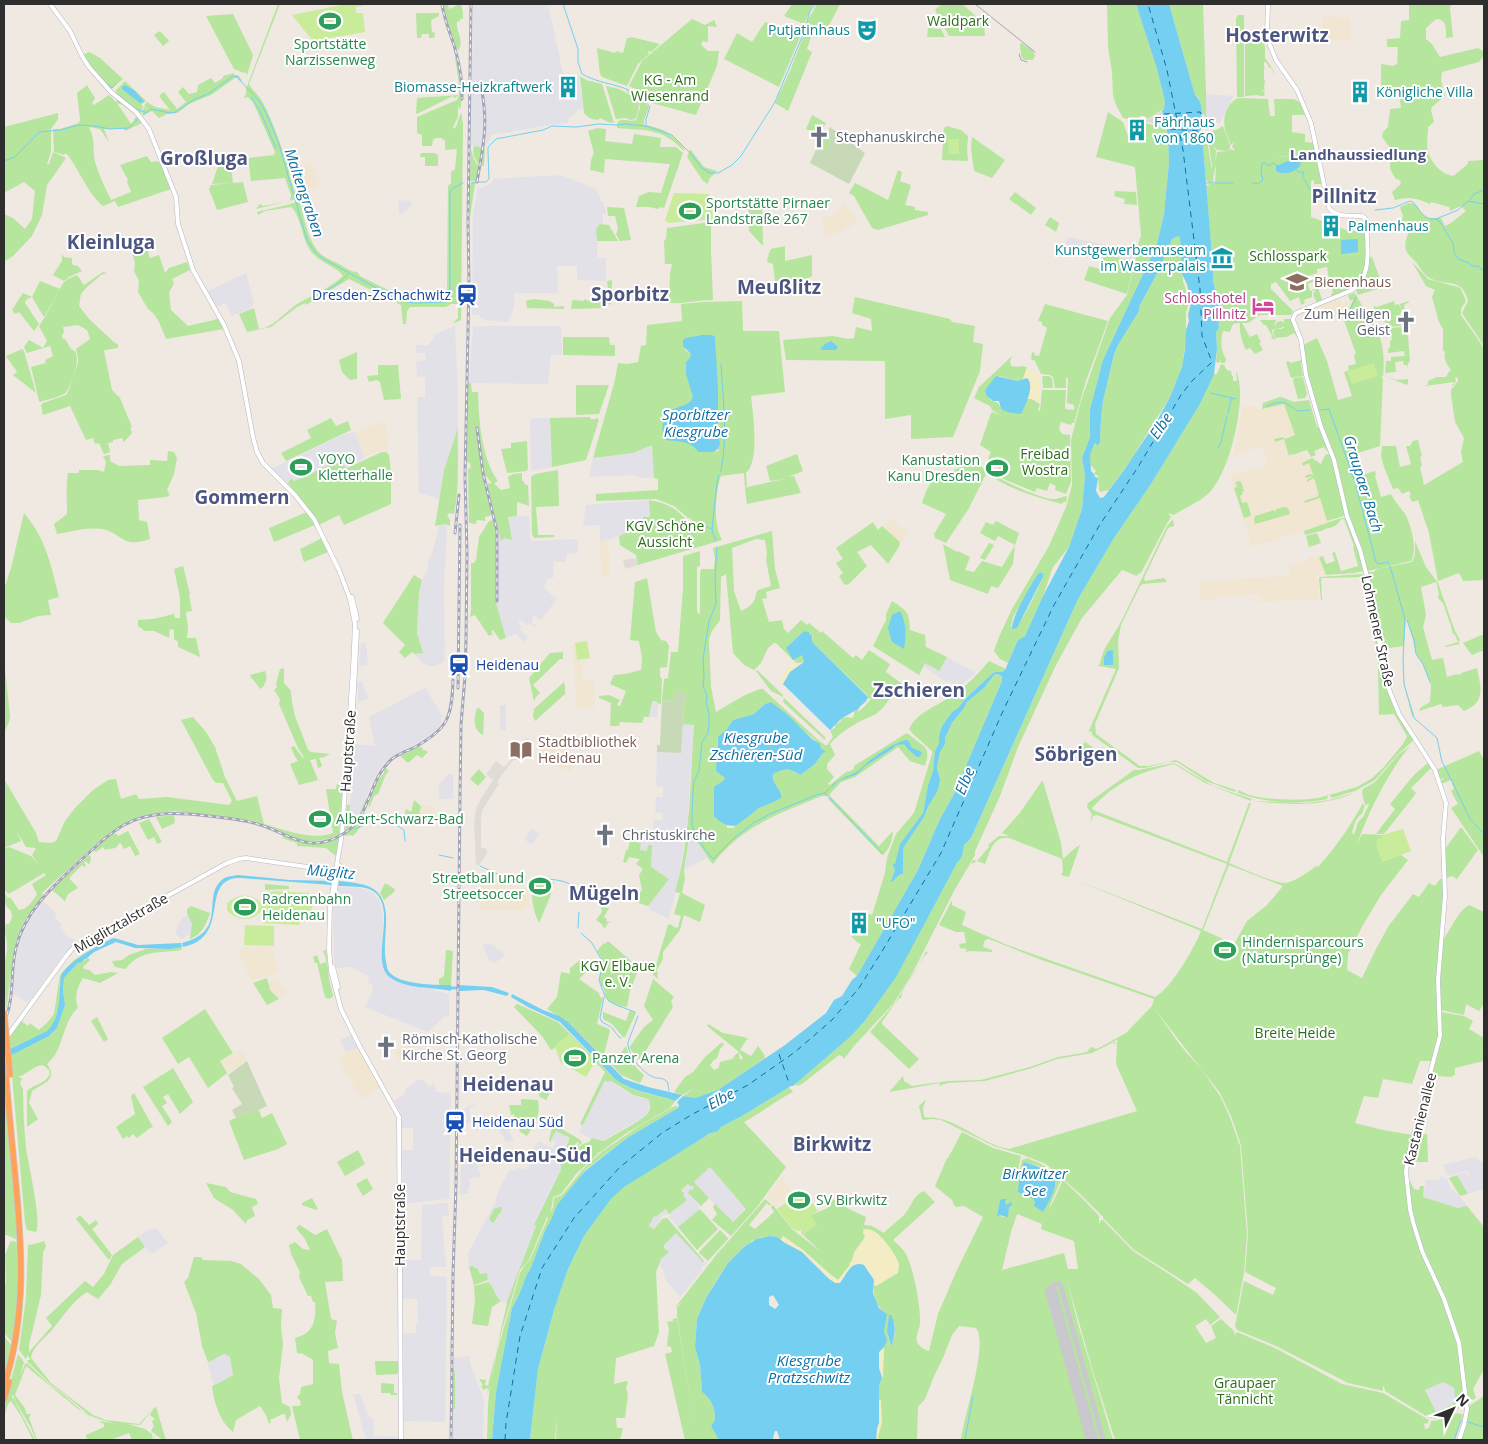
<svg xmlns="http://www.w3.org/2000/svg" width="1488" height="1444" font-family="'Open Sans',sans-serif">
<rect width="100%" height="100%" fill="#efe9e1"/>
<g fill="#e3e1e8">
<polygon points="473,4 548,4 563,73 574,74 578,75 579,78 583,109 578,109 577,112 568,119 568,123 550,125 492,135 484,148 471,146"/>
<polygon points="1206,94 1234,96 1229,104 1221,122 1216,123 1206,119"/>
<polygon points="561,175 596,189 605,207 606,214 603,214 603,224 600,224 597,226 597,257 606,258 606,281 577,280 577,266 557,266 558,293 515,293 514,307 508,322 485,320 481,318 479,315 472,315 473,213 478,188 483,188 492,182 493,179"/>
<polygon points="409,200 412,205 403,213 399,214 398,201"/>
<polygon points="1068,237 1136,251 1135,261 1064,248"/>
<polygon points="246,273 254,304 249,309 232,316 225,303 217,307 207,291"/>
<polygon points="455,326 458,394 458,428 444,470 439,499 419,493 417,397 425,397 425,376 417,377 416,361 426,360 425,353 416,353 416,345 428,345 434,339 433,335"/>
<polygon points="473,326 561,326 562,355 551,355 548,384 469,383"/>
<polygon points="533,418 550,418 552,467 533,471 531,469 530,421 531,419"/>
<polygon points="355,432 365,457 352,465 294,491 271,469 340,436"/>
<polygon points="652,445 654,478 641,478 634,475 589,477 593,458 633,453"/>
<polygon points="649,500 650,517 643,526 619,536 600,542 600,525 583,526 586,505"/>
<polygon points="508,516 529,516 531,541 575,539 578,541 578,553 567,554 566,562 554,562 553,578 546,579 545,589 557,599 541,620 533,615 532,623 537,626 536,627 529,623 527,625 519,619 518,620 521,627 520,629 528,637 524,642 516,634 506,638 496,603 496,531 498,530 501,541 505,538 512,538"/>
<polygon points="446,524 447,526 444,588 445,652 444,661 442,663 437,664 437,666 430,666 422,663 415,654 420,653 422,648 420,646 417,633 419,592 422,580 427,570 428,561 433,551 439,526"/>
<polygon points="361,643 366,643 368,665 359,667"/>
<polygon points="947,657 976,673 958,688 947,680 946,682 923,666 925,663 939,671"/>
<polygon points="358,682 362,682 368,699 358,702"/>
<polygon points="425,688 443,717 441,718 442,722 437,730 429,737 393,756 382,765 373,780 360,814 354,818 349,817 355,744 375,746 369,717"/>
<polygon points="652,701 656,701 658,703 661,704 658,705 657,718 649,717"/>
<rect x="500" y="705" width="6" height="25"/>
<polygon points="683,724 694,724 687,826 678,882 669,919 651,910 648,906 669,879 651,867 647,851 640,850 641,841 643,841 643,833 649,833 650,831 654,831 654,819 663,820 663,813 655,812 656,797 663,797 663,787 656,786 657,752 681,753"/>
<polygon points="448,774 453,774 453,799 439,799 439,785"/>
<polygon points="532,828 539,834 534,843 529,843 524,839"/>
<polygon points="689,837 695,839 707,858 684,870"/>
<polygon points="338,887 360,888 371,891 380,901 383,917 382,960 386,974 409,984 449,994 449,1016 444,1017 428,1032 365,1007 373,990 372,984 369,984 368,976 352,967 336,968 334,957 333,923 334,907"/>
<polygon points="43,901 55,912 56,918 62,925 60,928 66,935 78,942 65,952 28,1003 12,993 15,965 18,946 28,923"/>
<polygon points="188,915 192,924 191,934 181,939 175,933 176,930 182,918"/>
<polygon points="487,944 491,944 505,955 495,963 489,961 483,945"/>
<polygon points="351,1035 358,1047 347,1054 340,1040"/>
<polygon points="418,1080 423,1080 429,1087 433,1084 436,1088 436,1092 451,1093 449,1199 403,1204 402,1150 413,1150 413,1128 402,1128 401,1114 394,1101 404,1095 405,1090"/>
<polygon points="605,1080 611,1081 620,1088 641,1098 648,1099 650,1103 650,1107 645,1116 602,1141 591,1139 579,1132"/>
<polygon points="475,1104 475,1105 472,1106 469,1109 471,1122 460,1126 460,1110 465,1109 470,1105"/>
<polygon points="506,1125 514,1141 509,1141 506,1142 499,1129"/>
<polygon points="556,1131 570,1138 563,1150 565,1155 561,1165 561,1170 535,1225 536,1226 507,1303 501,1301 495,1296 492,1285 488,1282 487,1273 480,1274 474,1269 473,1266 469,1267 468,1253 495,1203 498,1191 510,1169 515,1171 517,1168 526,1169 527,1168 538,1153 533,1149 539,1141 553,1149 555,1142 551,1140"/>
<polygon points="1475,1157 1484,1164 1484,1189 1468,1194 1457,1175 1466,1172 1472,1180 1468,1172 1465,1171 1448,1176 1443,1165"/>
<polygon points="476,1162 477,1166 487,1164 487,1165 478,1167 481,1177 469,1179 470,1185 468,1191 469,1193 460,1195 461,1165"/>
<polygon points="710,1167 746,1209 732,1223 694,1182"/>
<polygon points="1441,1176 1447,1179 1451,1190 1455,1191 1467,1206 1458,1208 1423,1197 1426,1179 1439,1181"/>
<polygon points="688,1184 693,1186 694,1189 688,1193 700,1206 698,1207 700,1209 678,1227 669,1217 671,1216 669,1214 664,1215 660,1218 662,1221 654,1229 649,1226 654,1215 657,1217 666,1209 670,1214 687,1200 683,1195 681,1190"/>
<polygon points="445,1203 448,1203 449,1216 442,1216 446,1267 430,1267 430,1276 447,1277 445,1422 404,1421 403,1333 416,1333 416,1323 418,1322 417,1299 403,1299 402,1260 421,1260 422,1205"/>
<polygon points="156,1228 168,1243 154,1253 149,1252 138,1237 147,1230"/>
<polygon points="676,1233 707,1264 702,1267 702,1270 695,1279 693,1280 693,1282 680,1297 665,1279 663,1269 658,1264 667,1250 664,1247 664,1245"/>
<polygon points="225,1354 230,1357 233,1375 219,1384 214,1385 211,1378 211,1371 209,1370 208,1362 210,1362 219,1355"/>
<polygon points="469,1356 471,1366 484,1399 483,1440 453,1440 452,1410 455,1409 454,1358"/>
<polygon points="1443,1382 1453,1387 1455,1391 1455,1398 1457,1402 1436,1412 1425,1390"/>
<polygon points="353,1394 360,1394 368,1416 373,1419 374,1436 398,1437 399,1440 366,1440"/>
</g>
<g fill="#f0e6d1">
<polygon points="1323,16 1350,18 1351,41 1322,40"/>
<polygon points="310,163 320,183 297,199 289,174 291,172"/>
<polygon points="844,202 845,203 857,223 836,234 826,237 822,218 833,216 840,210"/>
<polygon points="1339,298 1342,304 1355,299 1345,319 1341,321 1339,315 1311,323 1299,314"/>
<polygon points="1284,403 1295,435 1285,439 1283,436 1274,438 1274,440 1275,441 1284,439 1290,457 1306,452 1328,523 1252,547 1230,476 1268,464 1262,446 1233,456 1232,455 1235,449 1242,407 1244,405 1255,407 1260,409"/>
<polygon points="386,421 388,450 383,450 365,457 355,432"/>
<polygon points="893,519 897,522 895,524 908,532 901,543 882,526"/>
<polygon points="608,540 610,574 602,576 600,542"/>
<polygon points="1311,555 1312,555 1314,559 1319,557 1326,575 1320,575 1318,574 1314,576 1318,579 1319,599 1260,602 1260,594 1215,597 1212,600 1201,601 1200,581 1290,576 1288,567 1308,560"/>
<polygon points="572,645 575,645 577,660 580,660 581,661 582,674 584,680 594,679 594,708 576,708 575,676"/>
<polygon points="554,737 561,737 563,742 567,744 562,757 574,761 571,771 564,770 557,765 549,764 549,759 542,759 542,748"/>
<polygon points="421,805 435,806 433,822 418,820"/>
<polygon points="490,877 517,881 517,888 528,888 529,907 525,907 525,910 480,910 480,886 489,885"/>
<polygon points="247,947 271,947 279,972 254,981 250,979 238,951"/>
<polygon points="276,977 280,979 280,983 287,992 278,998 270,990 268,982 275,979"/>
<polygon points="411,1038 418,1046 400,1061 395,1053"/>
<polygon points="358,1047 380,1086 379,1088 362,1099 337,1057"/>
<polygon points="241,1049 247,1060 227,1073 220,1061"/>
<polygon points="781,1178 783,1178 792,1191 784,1197 786,1200 776,1206 767,1197"/>
</g>
<g fill="#b6e59e" fill-rule="evenodd">
<path d="M278 4H280L249 84C253 91 260 96 263 103 275 125 281 149 291 172L289 174 297 199 256 209 260 204 263 206 290 201 291 195 285 178 251 181 248 158 274 155 275 152 253 102 248 97 243 98 246 95V89Z"/>
<path d="M443 4H448L449 9 454 7 459 4 461 5 463 12V19H460V21L457 22C456 33 464 38 459 50L456 48 448 26Z"/>
<polygon points="792,4 814,4 804,24 784,16"/>
<polygon points="817,4 840,4 825,33 809,27 806,25 808,20"/>
<polygon points="942,4 962,4 984,23 985,36 949,36 935,10"/>
<polygon points="1107,4 1136,4 1157,69 1162,88 1161,89 1162,89 1165,100 1164,109 1147,119 1144,116 1140,116 1140,120 1138,121 1123,118 1116,105 1113,95 1112,72 1108,47"/>
<polygon points="1169,4 1203,4 1206,93 1206,119 1201,108 1199,98 1195,95"/>
<path d="M1412 4H1451L1450 9 1453 37 1446 38C1446 29 1447 19 1436 19L1426 28V39L1432 44 1440 57 1478 48 1484 52V55L1479 62 1442 72 1441 80 1445 96 1432 107 1431 110 1434 122 1428 127C1428 134 1426 144 1428 151 1431 163 1441 174 1453 176L1468 164V161L1484 160V346L1462 313 1468 301C1462 275 1444 288 1428 277 1423 274 1420 267 1416 262 1412 258 1408 255 1406 250 1403 241 1411 233 1409 223L1405 221 1401 222 1403 216 1400 207 1409 203 1415 204C1427 219 1422 218 1441 218L1445 226 1451 223 1466 211 1461 206 1450 211 1449 207 1431 202 1430 204C1417 198 1409 196 1395 200L1392 192 1400 185 1401 182 1398 179H1396C1387 165 1390 167 1393 152L1382 137 1383 132 1388 127 1390 109 1401 108 1399 95 1381 92V64L1393 66 1397 64 1398 47H1387V39L1400 38 1401 21 1409 20V5H1412Z"/>
<polygon points="416,13 439,13 439,16 431,20 432,32 435,33 434,38 429,38 429,34 422,34 421,38 417,38"/>
<polygon points="233,14 253,55 247,75 246,74 246,72 244,73 234,69 206,16"/>
<polygon points="1238,15 1244,15 1244,97 1237,97 1236,19"/>
<polygon points="692,19 705,25 714,20 717,27 708,26 708,42 703,41 701,45 708,51 719,51 717,66 696,115 652,103 636,89 629,86 642,61"/>
<polygon points="765,22 801,35 779,87 724,59 737,33 752,42"/>
<polygon points="928,28 941,29 945,37 927,37"/>
<polygon points="806,29 813,31 807,49 812,52 788,111 775,103 790,71"/>
<polygon points="160,31 169,41 163,46 154,35"/>
<polygon points="631,37 660,44 651,52 648,51 649,54 638,64 627,86 602,77 600,74 597,48 615,53 616,51 623,53 627,38 630,38"/>
<polygon points="1245,38 1259,39 1265,46 1265,58 1274,71 1273,76 1273,70 1270,67 1268,68 1268,65 1266,62 1264,62 1264,67 1265,68 1264,69 1264,73 1265,73 1264,74 1264,80 1265,80 1264,87 1265,87 1264,88 1265,89 1260,93 1265,90 1264,95 1265,96 1259,96 1258,95 1245,96"/>
<polygon points="1022,43 1033,51 1035,56 1033,60 1024,60 1021,56 1020,44"/>
<polygon points="89,52 100,58 123,79 111,89 90,66 83,55"/>
<path d="M455 58H456C461 75 464 93 460 110L459 107H458V117L452 129 456 127 461 112 463 123 461 320 452 324 458 318V304H451L446 307H410L407 311 406 324H403L401 305 349 279 306 305 305 303 297 307 271 327 247 332 239 314 254 308 259 329C275 327 285 311 299 303 314 294 330 288 343 276 338 267 319 263 310 250 302 238 300 214 291 207L265 211 258 215 257 212 287 205 302 200 303 201 301 206C305 222 309 244 322 255 327 259 334 261 339 264 345 267 350 272 357 272L360 276 406 299V301L444 300 447 297 448 186 451 183V172L455 169 457 149 445 150V140L442 139V138H436L433 140 432 146H422V135L417 133V117L457 100 459 95 455 98 453 96 417 114 416 113 417 98 459 95V83Z"/>
<polygon points="234,73 234,75 238,75 242,80 241,82 237,78 235,78 211,95 189,104 177,113 167,114 159,118 152,111 144,115 142,113 144,107 149,110 144,106 147,102 155,107 170,110 159,96 164,92 177,109 186,102 178,92 183,87 189,94 197,92 198,85 211,78 215,83 223,78 223,76"/>
<path d="M580 76 586 80 602 84 614 123 608 122 600 118 598 120C591 119 588 118 584 113Z"/>
<polygon points="125,81 146,101 141,105 143,106 141,114 116,94 116,90"/>
<path d="M87 85 95 98 92 103 94 105 109 95 116 102 118 100 135 113 142 123 125 131 124 129H104L109 142 100 129 89 127C96 141 92 149 95 162 99 175 105 188 111 200L131 192 127 182 128 180 120 165 147 156 151 162 160 161 171 189 118 207 115 201 103 206C88 194 79 169 66 153L64 155 54 152 53 129H60L79 123 80 120 77 93ZM117 103 123 105 137 116 134 119V121L131 124Z"/>
<path d="M606 86 619 89 636 98C641 104 638 113 635 119L631 120 626 118 616 119Z"/>
<path d="M626 90 636 94 649 107 644 120V125C664 128 671 133 684 148V151C661 127 647 131 617 128V123C623 116 628 123 636 120L640 107 637 98 626 91Z"/>
<path d="M1239 98 1268 99 1270 116H1275L1274 99C1295 100 1297 94 1307 115H1292V132L1305 134V142L1315 143 1316 156 1274 157H1317L1322 184H1314V180L1311 181V217L1349 231 1365 230C1365 249 1370 274 1353 288 1347 293 1338 293 1332 297L1331 294 1333 293 1332 288H1330L1327 267 1317 269V273L1308 276 1310 279 1318 277V279L1308 284 1310 291 1318 288 1322 299 1320 302 1317 304 1313 294 1316 290 1312 291V297L1304 300 1305 303 1301 305 1299 297 1290 301 1276 282 1271 284V289L1293 311 1291 315H1260L1248 323H1242L1250 337 1257 334 1261 342 1259 343 1263 350 1255 354 1250 348 1246 350C1242 342 1239 332 1240 323L1233 324 1230 332 1223 331C1220 341 1221 351 1226 359L1225 363H1221V360L1219 363 1216 362 1217 349 1216 333 1219 327 1218 317 1220 309 1215 286 1213 281 1211 247H1213L1211 246 1206 186 1210 184H1215L1216 165 1213 178 1214 183H1209L1206 180 1202 134 1199 131 1206 134 1212 170V165L1207 132 1216 130 1223 126 1230 145V148L1227 151 1217 150 1214 146 1216 151 1215 162 1217 152 1227 151 1230 149 1235 151 1232 146 1235 141 1231 145C1229 140 1226 134 1225 129 1222 119 1227 101 1239 98Z"/>
<path d="M1108 112 1123 122 1128 136H1140V123H1144L1145 125 1146 123 1163 128 1165 130H1167L1168 135 1169 163 1164 214 1157 244 1103 360 1090 409V437L1082 458 1085 475 1082 509 1069 547 1053 567 1043 596 1025 636 1018 640 1008 663 1000 659 994 651 999 637 1012 609 1049 546 1066 507 1072 485 1071 440 1081 401 1110 318 1127 295 1135 264 1137 249 1141 235 1135 167 1096 157ZM1040 572 1044 574 1043 577C1038 588 1022 625 1013 629L1011 626 1013 617Z"/>
<polygon points="58,113 58,119 51,129 51,152 47,164 49,164 53,152 66,158 47,185 42,215 32,236 13,256 4,262 4,214 13,218 25,229 32,219 35,191 24,182 4,193 4,127"/>
<polygon points="812,115 826,123 823,128 815,133 806,129"/>
<polygon points="947,126 961,130 968,136 967,150 968,161 942,160 944,128"/>
<polygon points="597,128 606,129 605,141 632,144 634,134 661,138 660,147 676,147 683,153 664,208 660,207 658,209 649,207 636,207 639,196 649,192 661,193 670,164 605,159 604,173 590,170 591,160 594,153 588,131"/>
<polygon points="823,135 831,140 826,151 817,147"/>
<polygon points="972,137 1005,160 992,178 974,171 971,149"/>
<path d="M474 146 485 148 484 166 479 165C475 159 472 154 474 146Z"/>
<polygon points="471,149 474,159 479,168 476,181 470,181"/>
<polygon points="690,149 704,167 717,171 709,179 708,184 703,181 687,157"/>
<polygon points="421,153 434,153 438,155 438,166 425,166 425,157 420,157"/>
<polygon points="222,154 230,160 233,183 243,182 248,202 217,210 209,189 211,185 231,183 212,184"/>
<polygon points="898,170 902,172 900,181 911,185 905,205 915,207 915,210 928,212 928,215 878,230 872,228 854,196 849,193 855,183 888,200"/>
<polygon points="472,183 475,183 470,218 470,185"/>
<polygon points="1115,191 1136,192 1137,205 1124,204 1125,199 1114,196"/>
<polygon points="1015,192 1036,208 1031,215 1009,199"/>
<polygon points="748,199 762,200 763,246 749,231"/>
<polygon points="607,207 624,208 631,240 620,241 616,234 618,229 615,216 608,216"/>
<polygon points="1050,217 1059,223 1056,232 1045,225"/>
<path d="M711 222V250L713 300C698 300 684 304 669 303L670 274 672 264H665L664 240 666 239 667 228Z"/>
<path d="M600 224 609 225 618 241H597C597 235 594 228 600 224Z"/>
<polygon points="1178,236 1180,236 1183,281 1188,296 1189,303 1186,313 1186,339 1182,367 1170,397 1130,461 1109,490 1100,492 1099,489 1098,476 1097,475 1095,475 1094,474 1096,471 1091,465 1090,466 1090,455 1093,444 1095,443 1098,446 1100,442 1101,418 1103,401 1114,356 1118,345 1139,311 1140,305 1160,268 1172,239"/>
<polygon points="144,239 150,258 159,255 165,273 169,268 187,262 190,270 172,279 174,283 169,293 171,310 188,326 218,319 224,329 166,339 159,322 154,314 148,309 138,292 139,281 134,271 135,262 127,240"/>
<polygon points="785,246 785,261 812,255 812,276 805,280 776,289 773,264 767,262 769,253 771,249"/>
<polygon points="62,254 64,257 72,258 72,263 73,265 78,266 82,271 69,277 64,281 53,275 62,261"/>
<polygon points="1104,255 1135,261 1127,294 1084,280 1089,266 1100,269"/>
<polygon points="1368,257 1372,257 1383,287 1358,295 1356,290 1362,282"/>
<path d="M1412 262 1428 279 1458 287 1461 289 1466 301 1461 309V315L1484 348V580L1463 581 1459 573 1438 581 1429 533 1418 500 1412 502 1409 496 1411 495 1409 491 1402 494 1398 488 1393 489 1384 467 1381 456 1382 446H1396L1400 467 1411 464 1406 446H1410L1413 441 1418 440 1422 456 1420 457 1422 466 1420 467 1424 485 1463 462 1461 452 1464 438 1455 422 1451 395V390L1458 381V378L1455 377 1456 381 1453 386 1452 384H1454V382L1425 386V385H1428V381L1437 377H1446L1450 370 1453 372C1448 367 1443 359 1445 352L1443 350V329L1439 322 1432 297 1435 290 1426 286Z"/>
<path d="M103 272 107 273 101 275 86 288 81 294 79 306 90 320 115 343 118 344V348L105 350 104 351 112 390 120 398 132 427 130 428 132 433 124 442 122 438 113 440V442L108 443 110 452 104 454 99 443 95 444 93 438 86 440 70 406 43 415 41 405 43 403 66 395 69 390 78 363V357L76 349 90 339 87 330 78 325 63 327 64 332 62 335 63 339H65L71 349 76 352C76 355 77 357 77 360 77 367 70 391 64 394 57 398 48 399 40 402L39 401 31 367 46 363 45 360 53 356 50 346 27 353 24 347 29 340 43 348 47 341 39 326 45 317 63 283 68 279 77 275 84 285Z"/>
<polygon points="612,280 611,305 607,303 603,308 571,309 572,301 573,300 583,301 585,299 588,301 590,300 592,302 594,297 600,300 606,299 607,296 609,295 605,291 608,288 607,281"/>
<polygon points="40,281 60,289 44,317 32,297 26,300 25,303 39,324 34,331 19,312 15,314 12,310 23,293 32,297"/>
<path d="M1355 293 1361 304 1370 315 1364 317 1370 316C1372 320 1374 323 1376 327 1383 342 1385 359 1383 376L1381 377 1383 378 1380 446 1358 453 1365 474 1375 471 1376 475 1375 476 1381 497 1391 494C1395 502 1400 507 1405 514 1411 524 1418 551 1411 561L1368 571 1348 516 1335 461 1324 432 1306 372 1303 345 1317 338 1327 361 1338 400 1352 396 1344 372 1349 370 1348 366 1356 364 1354 355 1356 354 1344 320 1354 299 1350 301 1348 295Z"/>
<polygon points="855,297 950,319 952,322 975,326 973,342 983,344 980,371 953,437 911,439 911,415 885,419 885,361 786,360 783,340 833,336 848,339 854,338 856,327 872,331 871,319 852,313"/>
<polygon points="535,299 549,301 554,304 554,307 564,306 564,309 527,308 526,301 529,300"/>
<path d="M742 301 743 331H779L785 392 751 396C753 414 760 461 746 473L747 486 745 488 744 473 721 476C715 492 713 525 722 540L638 565 636 555 620 545 619 536 643 526V517H650L649 500C668 503 683 511 691 529L695 525 690 518H688L674 506 656 499 596 501V494L658 490V479L654 478 652 445 633 453 593 458 615 380 618 363 627 364 638 362 641 346 646 345 647 325 682 321 681 304 702 302ZM701 335 715 338C716 363 716 388 717 413 718 424 722 439 718 449L719 450 717 452 716 450 713 452H698L694 445 677 440 675 408C682 407 690 404 693 397L691 354 685 350 694 336Z"/>
<polygon points="1394,301 1395,305 1399,304 1401,310 1400,304 1409,301 1409,302 1404,305 1406,317 1403,318 1402,312 1400,313 1402,319 1409,317 1411,325 1404,326 1404,330 1408,336 1410,362 1408,363 1407,370 1407,365 1404,365 1403,361 1395,362 1396,372 1385,373 1385,376 1397,380 1408,379 1408,383 1407,385 1385,376 1386,361 1391,361 1391,357 1405,356 1404,351 1388,353 1388,349 1390,348 1390,341 1392,340 1390,328 1401,327 1403,324 1407,325 1409,321 1407,321 1406,319 1403,319 1403,322 1402,320 1401,326 1388,327 1385,322 1378,317 1373,306 1377,307"/>
<polygon points="1045,304 1108,321 1086,381 1074,423 1072,423 1071,425 1061,422 1059,429 1062,434 1070,435 1071,482 1066,494 1055,490 1056,486 1050,483 1047,491 1037,488 1035,492 996,476 999,468 993,465 992,461 988,459 991,452 980,445 991,413 993,412 1002,416 992,410 990,406 974,398 979,387 1011,357 1012,357 1010,361 1011,366 1019,367 1020,366 1027,367 1023,379 1019,381 999,376 990,400 998,403 1001,409 1022,413 1027,399 1032,399 1040,404 1038,410 1040,411 1042,390 1066,390 1065,409 1074,410 1074,405 1067,403 1068,378 1066,378 1066,388 1055,388 1053,377 1050,375 1041,374 1035,361 1031,359 1032,352 1035,353 1034,355 1039,356 1047,328 1042,325 1042,322 1038,321"/>
<polygon points="1284,319 1291,319 1297,334 1296,337 1295,333 1286,337 1275,338 1273,332 1276,329 1273,330 1273,328 1272,332 1275,340 1274,340 1271,337 1272,336 1266,325 1264,325 1260,320 1276,320 1274,327 1277,322 1281,321 1284,323 1284,326 1281,328 1276,329 1282,329 1284,327"/>
<polygon points="563,337 609,337 610,345 615,345 615,356 563,355"/>
<polygon points="22,349 24,351 36,393 13,375 17,372 6,356"/>
<polygon points="357,352 357,379 350,380 342,372 339,360"/>
<polygon points="1302,360 1301,364 1303,376 1291,378 1286,362 1289,361 1290,363"/>
<path d="M1221 364 1224 365 1227 370 1231 371 1232 376H1233V381H1237L1236 373 1237 372C1238 378 1240 384 1240 390 1241 418 1229 471 1210 492 1200 502 1186 507 1174 515L1168 513 1171 517 1166 525 1141 573 1138 574 1137 576 1122 570 1082 618 1057 663 1018 747 1000 796 975 851V855L954 891 910 978 893 1004 854 1046 844 1059 842 1056 839 1055 802 1084 797 1086 795 1084 850 1037 864 1022 896 976 957 863C963 857 963 853 964 845L971 838 1078 599 1114 538 1151 484 1200 404 1213 374H1217Z"/>
<polygon points="378,365 398,365 401,399 384,400 380,382 377,380 369,382 367,376 378,375"/>
<polygon points="1043,376 1049,376 1052,378 1053,388 1043,388 1042,378"/>
<polygon points="1303,377 1307,394 1305,398 1298,399 1293,381 1294,378"/>
<path d="M468 383H471L472 392H478C479 421 481 455 497 480V482L494 483 501 490 510 488 508 477 513 474 522 473V480L526 485H528L529 506 517 502V516L508 517 512 540 505 538 501 541 487 484 492 483 486 476 483 477 492 515 485 517V521L477 520 476 524 469 523 468 474V469L471 468 470 463 467 462Z"/>
<polygon points="576,385 609,385 599,414 576,415"/>
<polygon points="1280,397 1284,398 1294,402 1309,400 1317,427 1320,428 1326,444 1327,452 1324,447 1314,451 1316,455 1311,457 1307,450 1292,455 1291,454 1289,456 1284,439 1275,442 1274,439 1283,437 1285,439 1295,435 1284,404 1262,409 1263,403"/>
<polygon points="590,417 591,419 596,419 596,417 599,420 586,460 552,467 550,418"/>
<polygon points="331,418 336,426 348,421 351,430 286,461 281,453 311,438 307,430"/>
<path d="M458 428C457 456 460 486 454 514L449 513 447 515 450 520V526L446 524 435 526 444 470Z"/>
<polygon points="527,441 528,469 526,471 507,473 501,449 511,448 511,443"/>
<path d="M168 451 174 452 177 458 174 474 167 490 170 495 166 497 138 500 139 520 147 522 150 539C144 541 136 543 130 542 120 540 114 530 101 529 86 527 72 532 57 534L54 524 67 514C67 502 66 482 68 473H79V470H98L104 472 106 462 103 456 110 455V461L119 466 150 465V460L167 461Z"/>
<polygon points="382,452 386,452 389,455 391,472 391,504 344,525 339,515 319,525 288,483 290,480 292,479 294,481 302,478 335,462 347,468"/>
<polygon points="797,454 803,471 788,477 794,476 801,493 747,504 745,489 747,487 785,479 770,481 766,466"/>
<polygon points="1328,454 1331,455 1346,513 1344,516 1327,521 1320,498 1305,503 1304,501 1316,497 1317,499 1317,496 1319,495 1314,478 1307,482 1307,480 1313,476 1306,478 1305,476 1309,474 1313,475 1309,463 1303,466 1302,463 1312,458 1321,464 1325,455"/>
<polygon points="965,459 988,470 969,508 946,543 935,538 934,534 946,514 922,503 926,491 938,471 944,475 959,468"/>
<polygon points="558,470 559,506 536,507 538,535 554,535 554,537 534,538 532,534 531,477 535,474"/>
<path d="M989 471C998 480 1038 497 1051 499 1057 500 1061 497 1067 496L1066 502H1063L1062 504C1042 499 1002 487 988 473Z"/>
<polygon points="1239,481 1241,482 1244,491 1242,492 1243,494 1240,496 1242,503 1247,502 1251,514 1250,516 1244,518 1234,488 1237,487 1235,482"/>
<polygon points="1285,507 1288,508 1290,514 1255,524 1254,519 1255,516 1274,510 1276,513 1276,509"/>
<polygon points="307,512 315,525 274,542 269,528"/>
<path d="M24 513C46 539 51 565 59 597L48 600 51 615 38 616 19 623H11L4 616V589L11 568Z"/>
<path d="M1341 518C1339 526 1331 528 1324 529V530L1305 535 1304 531Z"/>
<polygon points="1342,518 1346,518 1359,550 1364,571 1354,573 1326,575 1319,557 1323,556 1326,564 1335,561 1332,553 1335,552 1341,571 1358,566 1353,547 1354,546 1344,519 1341,520"/>
<polygon points="1173,519 1174,526 1168,528 1144,578 1145,581 1164,578 1167,582 1143,584 1140,586 1121,625 1118,641 1119,668 1095,724 1096,734 1140,766 1149,766 1176,760 1214,783 1236,790 1235,792 1206,781 1177,762 1168,762 1145,768 1138,768 1092,735 1092,732 1090,731 1088,733 1116,669 1099,666 1104,650 1121,622 1167,526"/>
<polygon points="494,520 496,531 496,603 506,638 500,640 493,630 491,632 493,634 489,636 475,615 470,617 471,611 471,563 474,563 476,560 479,537 489,521"/>
<polygon points="996,521 1019,533 1015,545 1013,564 998,588 991,586 988,594 950,580 943,544 957,552 958,551 970,557 965,570 974,572 982,561 1002,567 1015,545 998,536 995,541 980,533 986,522 993,525"/>
<polygon points="873,522 878,530 882,526 900,542 899,544 900,545 888,564 871,545 857,552 867,566 850,583 847,585 844,584 839,576 843,573 836,563 843,559 836,548"/>
<path d="M772 531 775 569 780 588 766 592 767 598 762 599 769 622 782 620 784 629 788 633 801 620 807 625 809 623 821 633 822 631 853 658 856 655 862 660 869 650 890 664 886 672 902 684 894 695 882 685 878 690 890 699C885 705 879 713 872 716 858 721 840 732 830 744L835 755 827 764V769L834 777 828 784 830 785 847 771 848 772 854 769V766L907 733 925 747C929 753 927 759 925 766L910 761 898 747 855 777 841 782 829 795 879 846 893 831C893 839 889 851 882 855L829 800 828 796H822C778 814 743 825 713 864 704 855 701 842 689 837L684 870 685 878 682 893 705 905 700 922 684 915 680 930 663 952V959L657 970 658 979 653 975 668 925 670 924 676 928 678 927 681 916 674 914 680 893 675 892C691 838 690 780 694 725L683 724 685 692 674 701 662 700 664 679 668 678 671 652H678L683 588V556L700 551V566L697 567V612L700 614V574L701 569H714L715 558 713 548ZM756 539 765 540 767 553 766 560 771 586 758 590 756 593C756 603 749 607 741 611L734 591 732 548ZM726 574 733 653 744 665 754 670 761 663 768 648 774 643H776L792 659 797 663 804 662 802 654 796 657 788 646 804 631 809 632 813 637 812 641 815 645 867 695 868 698 871 699 864 707 858 712V710L854 711V716L852 718 847 717 841 719V721L835 725V728L830 730 833 737 827 745H825L817 739 763 689H760L745 695 716 712 711 687 709 639 712 631 720 620 721 577ZM771 702 800 727 818 743 825 753H823L814 765 800 775C788 769 786 767 773 774 771 782 778 788 782 795L774 802 759 808 734 826V828H727V825L717 819V785L724 780 726 778C713 772 716 749 718 737L727 729 733 720 754 714 765 704Z"/>
<polygon points="1317,533 1321,543 1309,547 1306,536"/>
<polygon points="322,538 328,552 304,562 300,549"/>
<path d="M1415 541 1426 567 1438 583 1455 631 1460 640 1458 642 1460 644 1445 647V646L1458 642 1455 635 1453 634 1451 626 1443 603 1438 598 1439 593 1436 582 1421 587 1426 615 1423 627 1432 660 1443 658 1447 677 1457 674 1458 675 1461 674V673L1477 668C1481 688 1486 702 1464 711L1458 705 1443 707 1441 704 1419 711 1420 708 1430 702 1431 685 1423 664 1416 654 1413 640 1407 619H1406C1404 641 1401 665 1405 686 1407 695 1410 703 1413 712L1414 714 1412 716 1404 684 1403 646 1383 649 1384 654H1382L1368 572H1374L1377 569 1412 562 1415 555Z"/>
<polygon points="989,543 994,545 985,560 980,558"/>
<polygon points="183,566 190,594 189,595 192,611 186,612 188,628 187,638 196,638 200,657 178,647 178,641 174,640 174,630 170,629 169,638 154,631 145,631 138,626 138,620 153,619 174,614 175,618 180,618 180,597 174,569"/>
<polygon points="1362,574 1365,575 1375,611 1393,703 1414,740 1398,754 1375,780 1355,791 1332,798 1329,795 1357,787 1371,779 1383,768 1403,744 1407,736 1394,714 1379,715 1378,666 1372,610 1363,577 1321,578 1322,600 1321,601 1319,579 1320,577"/>
<polygon points="414,575 422,580 419,592 417,633 423,653 415,654 412,652 405,658 399,652 405,645 383,623"/>
<polygon points="647,578 656,632 661,640 666,641 669,646 667,667 660,668 660,676 662,679 661,704 658,703 656,701 652,701 649,717 644,717 642,723 620,722 619,726 610,726 611,703 599,698 599,696 609,695 620,700 617,705 620,706 626,691 610,684 614,675 625,674 641,670 642,658 639,641 630,640 635,582"/>
<path d="M892 601C907 611 909 611 910 630L925 635 926 647 947 657 939 671 925 663 919 675 873 646 886 620V614Z"/>
<polygon points="1484,634 1484,650 1472,655 1463,643"/>
<polygon points="563,652 563,659 560,659 533,685 540,693 535,698 535,700 534,701 529,678 550,653"/>
<polygon points="4,660 10,716 9,722 4,733"/>
<path d="M989 661 1006 669C1003 673 997 671 993 673L967 697 958 708 952 712 942 726 939 736V743L935 751 933 771 928 785 923 813 900 844 896 864 892 863 895 870 891 881 899 875 903 874 902 848 924 817 928 807 938 790 939 774 937 767 940 751 945 744V738L952 723 964 708 967 702 984 688 994 675 1000 674 1003 676 1002 681 954 794 939 821 918 870 857 976 849 969 861 944 858 943 851 936 856 929 855 919 870 914 872 915 885 873 887 858 896 834 914 813 932 754V751L913 734 909 729C916 714 932 708 945 700 962 690 977 676 989 661Z"/>
<polygon points="284,668 284,683 291,691 292,703 295,716 308,750 311,752 330,754 324,757 319,758 322,765 321,767 318,768 316,759 310,760 318,780 299,785 290,764 298,761 294,755 291,747 294,746 303,758 304,757 298,748 279,704 280,699 274,690 277,687 276,684 280,669"/>
<polygon points="757,670 783,695 783,697 771,691 756,671"/>
<path d="M265 671C268 678 266 681 263 687L260 689C257 683 251 679 250 675Z"/>
<polygon points="564,682 565,686 565,694 535,721 533,716 534,709"/>
<polygon points="784,698 825,737 825,740 783,702"/>
<path d="M477 708H479L484 713 483 735C472 729 474 718 477 708Z"/>
<path d="M193 717 206 732 215 747 225 777 237 801 257 796 264 824C286 830 310 841 333 833L326 789H336L337 784 340 785 339 793H342L339 834C327 841 315 842 301 840L254 821 174 811 145 816 123 824 95 845 42 893 43 896 24 922 18 937 14 950 6 1012C5 995 4 980 5 964 5 958 7 953 7 948 8 940 3 933 6 924H9L12 918 11 911C4 905 4 901 4 892L8 898 10 897 19 910C28 909 32 902 37 894L32 884 46 875 44 873 9 894 4 890V849L9 847 31 856 39 865 32 855 36 848 26 847 17 832 21 841 4 848V779L36 833 39 842 51 843 56 841 65 821 75 808 93 790 108 780 116 779 121 799 136 794 139 799 167 797 229 805 232 801 223 783H216L213 780 181 720Z"/>
<polygon points="1088,735 1085,742 1098,751 1104,746 1088,764 1077,758"/>
<path d="M582 736 590 737V744L579 740C575 744 570 743 564 742V740L573 741Z"/>
<polygon points="420,746 424,751 425,750 428,752 422,758 417,755 408,763 400,756"/>
<path d="M1410 746C1388 772 1369 811 1357 844L1362 834 1382 835V862L1401 855 1408 860 1381 895 1363 925 1348 954 1347 970 1362 978 1376 949 1388 927 1413 894 1419 897 1429 883 1435 886 1440 879H1443L1444 896 1437 980 1439 1037 1433 1061H1420L1412 1084 1383 1079 1378 1098 1364 1096 1355 1123 1383 1130 1413 1135 1407 1157 1408 1209 1421 1252 1443 1299 1457 1338 1465 1404 1457 1409 1454 1408 1452 1404 1457 1401C1450 1388 1462 1391 1443 1382L1425 1390 1436 1412 1451 1405 1454 1410C1446 1416 1436 1422 1426 1416L1385 1391 1384 1386 1383 1387V1391L1348 1383 1276 1346 1237 1330 1235 1326 1244 1281 1273 1295 1276 1288 1245 1272 1248 1234 1241 1145 1231 1116 1220 1093 1154 1008 1180 1045 1202 1070 1220 1096 1229 1115 1240 1146 1247 1235 1244 1273 1236 1315 1215 1295 1195 1278 1188 1284 1134 1250 1103 1218V1216H1102L1080 1194 1046 1164 1023 1155 994 1146 941 1120 932 1119 924 1120 922 1119 919 1106 926 1099 923 1108 924 1117C928 1118 932 1117 936 1118 962 1122 983 1145 1009 1149L1137 1111 1116 1064 1117 1042 1118 1039 1106 1046 1115 1042 1116 1044 1112 1043 1092 1053 1057 1059 1029 1069 985 1081 947 1083 939 1086 940 1083 889 1092 903 1076 904 1081 912 1086 948 1081 981 1080 1030 1067 1058 1057 1083 1053 1087 1052 1091 1047 1097 1049 1126 1033 1152 1006 1154 999 1039 959 989 939 985 940 983 947 992 950V952L971 951 965 952 967 949 960 948 959 944 966 943 964 932H956L939 925 973 860 977 861 989 847 988 845 999 836H1009L1002 833 1019 814 1042 781H1043L1061 843 1063 859 1074 849 1080 845 1069 877 1061 875 1063 871 1062 859 1060 858 1009 838C993 835 990 852 985 864L977 861 971 864 952 900V905L966 912 962 925 1007 945 1155 997C1170 990 1195 947 1201 931L1073 879 1202 929 1227 864 1097 815 1093 816 1090 823 1092 814 1087 807 1088 803 1134 770H1139L1174 763 1213 786 1252 799 1251 801 1205 783 1174 764C1140 772 1117 781 1092 808L1093 810 1227 862 1249 803H1251L1229 863C1239 867 1276 884 1285 883 1293 883 1310 871 1316 866L1318 867C1336 847 1350 827 1363 803L1365 809 1363 808V812L1356 820 1352 832 1354 835 1358 822 1363 817 1369 805 1368 803 1366 806C1364 802 1361 793 1363 789L1375 782 1399 754ZM1229 865 1283 886 1267 905 1247 921 1234 944 1203 930Z"/>
<polygon points="1479,751 1483,758 1484,758 1484,857 1451,808 1458,804 1451,791 1454,789 1451,780 1441,784 1440,781 1444,779 1440,778 1436,770"/>
<polygon points="1429,762 1432,767 1411,788 1416,793 1414,796 1384,834 1376,834 1395,809 1390,804 1414,775"/>
<polygon points="386,768 389,771 386,774 378,794 374,796 370,806 368,807 375,784 384,773 384,769"/>
<polygon points="479,769 486,777 478,786 470,779"/>
<path d="M1238 790C1243 792 1248 795 1253 796 1268 800 1315 802 1328 795L1327 799C1298 805 1266 803 1238 793Z"/>
<path d="M1355 793C1321 807 1288 805 1252 801L1307 803 1329 800 1355 793H1359Z"/>
<path d="M366 798 367 799C364 812 357 822 345 831L347 805H350L349 817 354 818 360 814Z"/>
<polygon points="414,800 421,806 418,820 404,817 406,809 411,812"/>
<polygon points="174,815 175,823 162,829 156,817"/>
<polygon points="363,816 364,817 361,823 362,825 353,836 351,835 345,836 344,834"/>
<polygon points="149,819 162,842 157,844 154,837 148,840 139,823"/>
<polygon points="1461,827 1478,850 1457,879 1452,876 1445,879 1444,849 1445,849"/>
<path d="M128 831 140 854 135 856 130 846 124 849 120 842C115 851 114 847 105 850L103 847 96 852 93 850 113 834H117L118 836Z"/>
<path d="M283 836C302 843 320 849 339 837L336 856 326 848 297 846V843L282 838Z"/>
<polygon points="628,838 634,839 633,841 641,843 640,850 647,851 648,845 652,845 651,867 669,879 648,906 633,901 642,890 639,875 643,869 636,864 640,859 629,857 626,863 623,862 626,850 628,850 630,841 628,840"/>
<polygon points="89,855 91,857 90,863 88,864 86,861 84,863 86,865 84,867 82,865 69,878 78,888 68,894 65,901 52,890"/>
<path d="M532 879 554 882 550 897 539 923C532 909 531 894 532 879Z"/>
<polygon points="385,883 395,889 394,892 384,900 380,893"/>
<polygon points="265,884 289,886 289,889 265,890"/>
<path d="M1469 905 1484 912V1006L1483 1005 1479 1011 1466 1004 1464 1015 1441 1010 1439 988 1443 939 1445 937C1452 927 1458 911 1469 905Z"/>
<path d="M191 906 210 913C206 925 202 934 190 939L192 924 187 913V909Z"/>
<polygon points="601,907 609,908 604,917 607,919 606,921 611,923 608,923 605,928 602,926 603,925 596,920 602,912"/>
<path d="M608 941 639 968 630 991 627 1007C620 1006 610 1004 606 997 603 992 606 995 604 989 601 983 601 989 600 982 598 969 608 965 597 951L604 943 605 944Z"/>
<path d="M181 947 182 950C161 953 138 950 126 969L115 967 112 961 122 960 129 955 146 949H170Z"/>
<polygon points="91,949 76,960 61,976 58,1011 52,1027 47,1031 10,1049 9,1037 20,1020 28,1026 30,1023 39,1030 47,1023 54,1014 60,975 74,960"/>
<polygon points="326,950 329,979 333,995 333,997 328,999 325,997 317,963 315,963 313,957 317,955 320,964 326,962 326,959 323,951"/>
<polygon points="446,950 453,951 451,985 439,985 439,979 444,976"/>
<polygon points="926,951 928,953 925,955 902,993 901,998 898,999 882,1022 882,1024 919,1059 909,1069 870,1032 894,1004 916,971"/>
<path d="M88 958 90 960 83 967 84 969 89 970 95 975 111 972 118 973 100 983 83 978C77 986 74 999 78 1008 67 1016 63 1039 57 1051 55 1056 51 1060 47 1064L51 1071V1076L48 1081 32 1091 29 1103 38 1119 27 1127V1091C34 1084 45 1084 50 1074L49 1070 43 1065C32 1066 27 1075 17 1077H20L22 1079 20 1083 23 1089C23 1108 24 1128 26 1148 28 1163 42 1221 36 1232L27 1230 25 1223 12 1075H13L10 1056 49 1036 57 1028 65 1005 63 991 64 978 78 963 84 961Z"/>
<polygon points="580,960 588,970 579,979 599,993 600,997 603,998 597,1024 609,1029 610,1031 604,1054 601,1055 568,1022 547,1009 557,997 561,972 570,974 570,968"/>
<polygon points="267,978 270,990 279,999 267,1005 253,983"/>
<polygon points="653,979 674,997 671,1001 673,1007 640,1060 629,1048 644,1027 653,1020 644,1006"/>
<path d="M517 1004 558 1022 615 1079C633 1093 655 1094 675 1101L670 1108 625 1134 599 1153 597 1152 598 1154 576 1174 561 1194 553 1197 552 1205 550 1213 553 1207 554 1198 562 1195 585 1167 603 1151 638 1127 673 1107 677 1106 678 1108 627 1138 585 1170 545 1231 530 1270 527 1274 519 1295 512 1308 496 1392 492 1440H487L488 1404 490 1385 487 1395 485 1396 487 1395 488 1388 483 1390 481 1386 483 1385 479 1379 486 1380 485 1385 488 1386 508 1299 536 1226 534 1225 561 1170V1165L565 1155 561 1151 565 1149 570 1138 556 1131 551 1140 552 1141 550 1142 549 1140 553 1124 579 1139 582 1143 577 1146 579 1143 577 1142 575 1145 576 1147H578L583 1144 589 1142 592 1138 602 1141 606 1140C615 1134 641 1121 647 1114 651 1110 651 1104 648 1099L634 1095 611 1081 607 1082 605 1080 583 1125 580 1124 605 1072 580 1047 573 1038 555 1047V1048L551 1050 542 1036 514 1007ZM547 1217 548 1218 530 1260 525 1265 520 1273 497 1351 491 1382 496 1350 520 1270 529 1260Z"/>
<polygon points="205,1009 233,1053 220,1061 227,1073 208,1088 189,1057 178,1064 162,1038"/>
<polygon points="630,1010 636,1013 625,1037 623,1037 612,1024 603,1019 603,1012 626,1021"/>
<polygon points="1441,1012 1464,1016 1473,1021 1469,1029 1484,1038 1484,1047 1482,1048 1484,1051 1484,1061 1455,1068 1455,1075 1453,1075 1452,1077 1436,1076 1433,1071 1441,1036"/>
<polygon points="97,1017 108,1039 104,1042 91,1021"/>
<polygon points="708,1024 723,1033 744,1037 751,1040 747,1039 740,1050 751,1056 758,1046 764,1054 765,1058 718,1090 695,1098 683,1096 695,1088 682,1095 674,1092 685,1077 693,1072 705,1057 721,1043 723,1043 724,1044 720,1049 717,1058 713,1061 710,1065 712,1068 715,1070 719,1067 720,1062 732,1059 737,1053 739,1053 740,1060 743,1058 738,1051 707,1026"/>
<path d="M626 1046C629 1058 634 1067 644 1075L640 1083 621 1075 612 1065Z"/>
<polygon points="173,1068 193,1102 180,1114 168,1094 163,1097 167,1103 162,1106 172,1122 168,1126 143,1087"/>
<polygon points="4,1085 17,1227 15,1226 17,1228 17,1235 18,1236 18,1240 4,1234"/>
<polygon points="553,1087 546,1100 540,1097 538,1090"/>
<path d="M789 1087 793 1092C775 1101 761 1113 744 1122L786 1167 757 1207 731 1236 712 1220 717 1214 713 1207 715 1204 733 1222 746 1209 710 1167 694 1182 709 1198 701 1206 688 1193 690 1189 691 1190 694 1189 693 1186H690L688 1184 681 1190 684 1193 683 1195 687 1200 669 1214 666 1209 656 1217 654 1216 649 1226 654 1229 661 1221 662 1219 667 1218 704 1261 703 1262 676 1233 664 1245V1248L669 1252 661 1259 656 1272 659 1332 654 1346 616 1358 614 1384 626 1381 628 1382 626 1388 628 1394 625 1418H616L617 1428H623L620 1440H556L557 1414 555 1440H530L538 1369 554 1310 568 1269 584 1236 611 1199 621 1189 633 1180 706 1136 708 1134 717 1131 721 1127 742 1116Z"/>
<polygon points="134,1093 153,1127 150,1128 137,1138 133,1134 129,1138 127,1136 123,1139 116,1127 135,1114 131,1096"/>
<path d="M521 1099 538 1100C541 1115 535 1123 527 1136L519 1131 521 1127 515 1119 514 1114 511 1115 509 1105H521Z"/>
<polygon points="258,1109 262,1118 272,1113 287,1144 278,1149 244,1160 229,1121 247,1113 248,1114"/>
<path d="M962 1132 993 1148 1021 1156 1018 1170 1020 1169 1022 1160 1027 1158C1039 1163 1053 1168 1061 1180L1048 1210 1053 1202 1063 1180 1086 1202 1099 1216V1225L1101 1220H1103L1133 1251 1169 1274 1197 1293 1220 1317 1210 1325 1206 1319 1195 1326 1206 1343 1216 1338 1211 1326 1221 1319 1234 1331 1235 1335 1237 1332 1275 1348 1342 1384 1383 1393 1429 1420 1428 1423 1424 1424 1425 1429 1429 1428 1431 1421C1443 1421 1452 1411 1462 1414L1463 1416 1455 1440H1115L1092 1368 1067 1280 1078 1324 1113 1440H961C963 1418 989 1344 976 1328L959 1326 952 1335 943 1358 935 1374 925 1399 918 1407 917 1440H876L879 1386 882 1378 879 1368V1352L884 1332 886 1313C877 1308 873 1296 874 1285L876 1286 883 1282 881 1238 877 1233 868 1229 866 1230 864 1229 863 1233 865 1237 855 1251 850 1265 838 1280 830 1274 803 1250 783 1236 781 1240C773 1233 762 1237 753 1241L752 1240 751 1242 745 1246 743 1245 744 1247 728 1263 718 1278 706 1298 697 1319 695 1347 700 1365 702 1392C712 1400 715 1407 715 1420L711 1426 719 1440H701L700 1437V1440H685L665 1354 672 1352 671 1347 667 1346 669 1329 667 1322 673 1321V1319L677 1318 686 1375 698 1431 686 1374 677 1315V1308L683 1301 674 1309 717 1254 765 1199 771 1204 770 1206 767 1203 749 1225 755 1229 773 1213 774 1212 771 1207 773 1205 792 1229 821 1252 803 1235 805 1233 811 1215 828 1208 833 1199 849 1209 866 1217 864 1225 872 1226 884 1233C890 1226 897 1222 903 1216 912 1207 912 1196 924 1191L935 1202 893 1240C897 1244 901 1247 904 1251 913 1263 921 1308 920 1323 920 1329 915 1335 917 1342 919 1346 924 1350 929 1351L938 1314 957 1270 983 1217 964 1206 955 1207 952 1200 935 1186 947 1158H948ZM1024 1162 1042 1167 1053 1175 1035 1202 1033 1199ZM1000 1200 1005 1201 1006 1205 1009 1207 1008 1214 1003 1217 999 1215 997 1216ZM1017 1214 1042 1224 1041 1229 1074 1241 1078 1269H1068L1064 1253 1002 1270 1011 1232ZM895 1323V1335L891 1346H890L887 1331Z"/>
<polygon points="1427,1134 1428,1162 1410,1162 1408,1160 1415,1135"/>
<polygon points="358,1150 365,1164 345,1176 337,1162"/>
<polygon points="1457,1175 1468,1194 1460,1196 1449,1178"/>
<polygon points="367,1178 373,1189 363,1196 356,1184"/>
<polygon points="1410,1181 1414,1189 1419,1190 1420,1186 1424,1186 1423,1197 1458,1208 1467,1206 1484,1227 1484,1369 1473,1389 1476,1398 1470,1401 1468,1399 1458,1338 1426,1260 1411,1209 1408,1182"/>
<polygon points="206,1183 226,1187 230,1192 256,1199 258,1204 252,1207 255,1216 247,1220 246,1224 233,1210 214,1198"/>
<polygon points="312,1198 318,1209 316,1210 302,1205 302,1203"/>
<polygon points="499,1207 501,1207 502,1210 493,1223 489,1219 494,1209"/>
<polygon points="700,1209 718,1229 697,1250 678,1227"/>
<polygon points="80,1215 89,1225 96,1220 98,1224 92,1229 112,1255 109,1260 76,1219"/>
<path d="M300 1225 315 1235 327 1229 342 1260 343 1281 325 1282 331 1319 337 1321 335 1333 338 1348 328 1351 329 1363 339 1364 342 1392 353 1440H300L292 1406H300L301 1402 297 1397 300 1394 301 1387 313 1384V1360L303 1354 297 1353 295 1338C315 1333 316 1319 315 1302H313L311 1296H308L299 1277 300 1272 291 1254 289 1245 295 1242 303 1249 310 1250 305 1239 296 1228Z"/>
<polygon points="720,1230 728,1238 728,1239 708,1261 699,1253 700,1251"/>
<path d="M138 1237 145 1247 122 1264 110 1285 98 1299 87 1292C71 1302 63 1317 52 1330 45 1338 32 1347 31 1358L51 1383 93 1415 106 1420 139 1424 154 1408 156 1407 166 1440H163L151 1431 154 1426 152 1421 155 1419 150 1415 154 1408 140 1425 128 1424 145 1429 152 1434 153 1440H132L129 1433 113 1439 87 1440 86 1435 104 1427V1424L78 1409 26 1366 15 1395 25 1408V1410L27 1414H31L29 1418 37 1440H36L30 1426 15 1401 13 1394 12 1396 35 1440H33L21 1416 11 1401 8 1404 4 1417V1406L18 1354 24 1362 20 1377 25 1364 27 1363 50 1385 64 1395 84 1413 99 1421 114 1423 99 1419 89 1415 64 1394 50 1384 28 1362 27 1360H30V1358L28 1357V1354L26 1359 19 1350 26 1298 28 1245 35 1244 44 1241 46 1246 43 1253 41 1295 29 1345V1352L52 1326 46 1318 85 1281 93 1287 104 1274 113 1255Z"/>
<polygon points="13,1241 19,1243 19,1252 17,1308 12,1342 4,1333 4,1286 6,1283 5,1255 10,1242"/>
<path d="M194 1257H201L203 1260 231 1261 241 1264 259 1279 271 1295 273 1308 282 1309 281 1327 283 1344 279 1378 282 1403 290 1407 291 1414 287 1422 285 1414H283L270 1420 271 1423 269 1424 266 1415 260 1406 236 1420 233 1432C220 1422 214 1403 212 1386L219 1383 233 1375 230 1357 225 1354C218 1355 214 1361 208 1362L202 1346 196 1313 184 1282 188 1278Z"/>
<polygon points="473,1266 474,1268 477,1268 480,1274 487,1273 488,1280 474,1285 469,1267"/>
<path d="M488 1282C495 1287 493 1294 501 1301L492 1307 488 1326 472 1324 475 1301 474 1286Z"/>
<polygon points="4,1336 12,1346 4,1379"/>
<polygon points="375,1361 398,1361 398,1374 376,1375"/>
<polygon points="453,1367 455,1373 455,1409 452,1410"/>
<polygon points="381,1383 394,1384 394,1393 397,1393 397,1395 391,1395 390,1393 381,1393"/>
<polygon points="1484,1396 1484,1440 1460,1440 1467,1420 1469,1406"/>
</g>
<g fill="#f3ecc5">
<path d="M1182 274C1186 283 1191 293 1191 302 1191 307 1188 310 1188 314 1188 319 1189 321 1187 326L1186 313 1189 303 1188 296Z"/>
<polygon points="1027,367 1035,372 1040,377 1040,404 1032,399 1027,399 1031,383 1029,379 1023,379"/>
<polygon points="795,663 798,666 788,675 783,684 779,681 787,668"/>
<path d="M863 1229C866 1230 869 1229 871 1230 880 1232 898 1256 899 1265 899 1267 898 1270 898 1273L876 1286 874 1285C874 1276 868 1267 860 1264L851 1266 839 1283H835L828 1278 802 1252 781 1240 783 1236 803 1250 834 1278 838 1280 850 1265 849 1264 852 1261 855 1251 863 1241 865 1237Z"/>
<path d="M884 1347C884 1358 883 1368 883 1379L879 1368V1352Z"/>
<polygon points="878,1400 881,1400 882,1423 878,1437 879,1440 876,1440 877,1428 879,1423"/>
</g>
<g fill="#c8d9b8">
<polygon points="830,127 842,136 844,139 846,139 865,153 849,184 810,163 817,147 826,151 831,140 825,136"/>
<polygon points="675,691 685,692 681,753 657,752 657,745 660,745 662,700 674,701"/>
<polygon points="247,1061 267,1106 248,1115 247,1113 236,1118 232,1110 242,1104 232,1088 234,1087 228,1075"/>
</g>
<g fill="#c9ec9a">
<polygon points="346,4 362,4 362,6 356,7 356,13 363,13 365,32 313,41 292,15"/>
<polygon points="948,139 959,139 959,154 949,154"/>
<polygon points="674,193 709,194 712,203 713,219 668,223 665,220"/>
<polygon points="1374,363 1378,376 1352,384 1348,371"/>
<polygon points="587,641 590,658 577,660 575,643"/>
<polygon points="1403,829 1411,851 1382,862 1376,845 1378,839 1382,838 1382,835"/>
<path d="M274 891 309 893C309 898 311 900 312 905 313 911 309 916 309 922H300L299 925 263 923 264 913 262 909C255 923 236 921 227 910V904C237 892 254 893 262 905 263 898 266 893 274 891Z"/>
<polygon points="245,925 274,926 274,946 244,945"/>
<polygon points="569,1034 595,1062 586,1077 560,1062 555,1046"/>
<polygon points="803,1190 818,1211 811,1215 817,1225 803,1235 801,1234 801,1230 797,1231 792,1228 777,1209"/>
</g>
<g fill="#dfdcd8">
<polygon points="1162,111 1166,129 1153,123 1144,121"/>
<polygon points="637,558 638,565 625,569 623,560"/>
<polygon points="528,738 529,740 526,745 526,757 517,756 517,760 513,760 497,782 499,784 483,809 481,817 481,847 487,849 486,851 488,852 479,865 476,865 474,822 476,809 479,802 493,780 486,774 496,761 503,767 506,766 511,759 511,751 524,752 523,740"/>
</g>
<g fill="#75cff0" fill-rule="evenodd">
<path d="M1136 4H1169L1195 95C1202 101 1200 106 1203 114L1201 115C1204 121 1203 127 1199 132L1202 133 1212 256H1213V281L1217 294 1220 311 1218 317 1219 327 1216 333 1217 349 1214 374 1200 404 1151 484 1114 538 1078 599 971 838 964 845C963 853 963 857 957 863L896 977 864 1022 850 1037 793 1086H791L742 1116 721 1127 718 1131 708 1134 706 1136 624 1187 611 1199 584 1236 568 1269 554 1310 538 1369 530 1440H492L496 1392 512 1308 519 1295 527 1274 530 1270 545 1231 552 1218 557 1205 585 1171 627 1138 678 1108 679 1105 677 1102 683 1096 695 1098 718 1090 785 1045 826 1013 834 1000 842 996 852 980 857 976 918 870 939 821 954 794 1002 681V676L998 674 994 675 984 688 967 702 964 708 952 723 945 738V744L940 752 937 767 940 780 938 790 928 807 924 817 903 848V874L899 875 892 882 891 881 895 870 892 863 895 864 900 844 923 813 928 785 933 771 935 751 939 743V736L942 726 952 712 958 708 967 697 993 673C997 671 1002 673 1005 670L1018 640 1025 636 1043 596 1069 547 1082 509 1085 475 1082 458 1090 437V409L1103 360 1157 244 1164 214 1169 163 1168 135 1162 111 1164 109 1165 101 1157 69ZM1178 236 1180 237 1182 274 1187 284 1191 303 1188 315 1189 321 1186 330 1185 349 1182 367 1170 397 1158 419 1124 470 1104 497 1100 498 1096 491 1098 478 1095 477 1094 474 1091 471 1090 455 1094 444 1095 443 1098 446 1100 442 1101 418 1103 401 1114 355 1118 345 1139 311 1140 305 1160 268 1172 239Z"/>
<polygon points="125,85 135,91 144,101 143,102 140,103 122,89 122,87"/>
<path d="M1288 161H1299L1301 164C1297 172 1284 176 1276 171V165H1279Z"/>
<polygon points="1357,239 1358,241 1358,252 1341,254 1341,240"/>
<path d="M701 335H712L715 337 718 388V425L720 444 718 449 713 452H698C691 440 678 442 666 440 659 429 663 413 676 408 683 405 689 405 693 397L686 374V362L690 358 691 354 683 346V340L686 338Z"/>
<polygon points="831,341 838,347 836,350 822,350 820,349 825,344"/>
<path d="M996 376 1018 381 1027 378C1035 386 1026 403 1022 413L1019 414 1007 412 1001 409 999 401H993L986 395 985 390Z"/>
<path d="M1040 572 1044 574 1043 577 1017 628 1012 629C1010 620 1033 580 1040 572Z"/>
<path d="M900 611C907 624 906 636 904 649L892 642 888 628 892 615Z"/>
<path d="M804 631 809 632 810 634 812 636V641L815 645 868 697C866 704 860 704 858 710H856L841 719 830 730 783 684 790 672 804 662 802 655 793 660 786 648Z"/>
<polygon points="1113,650 1113,665 1104,665 1104,658 1107,651"/>
<path d="M771 702 788 715 812 739 820 744 821 748 826 752 823 753 814 765 800 775C788 768 786 768 773 774 771 783 780 788 782 797L774 802 759 808 737 825C729 828 719 822 714 816V787L724 780 725 778 716 771 718 737 727 729 733 720 754 714 765 704Z"/>
<path d="M908 740 912 748 920 751 922 753 919 757H917L908 749 904 744 896 745 892 749 865 766 857 774 838 781 832 787 831 786C839 779 845 777 855 773 859 771 863 766 867 763 876 755 896 741 908 740Z"/>
<path d="M238 875 290 880 332 881 331 885 241 878C237 878 232 878 229 880 204 890 228 938 183 947L182 943C230 931 200 896 223 879 227 876 233 876 238 875Z"/>
<path d="M339 881C364 884 383 884 386 914 387 930 383 947 386 962 387 966 387 970 390 973 401 985 436 985 451 985V991C433 987 406 989 391 978 368 963 399 908 373 891 363 885 349 887 338 886Z"/>
<path d="M114 938 138 945 181 943 182 947 170 949 135 948 116 942 94 952 86 959H85L82 962 78 963 64 978 63 991 65 1005 57 1028 49 1036 10 1056V1049L47 1031C59 1020 59 1002 60 987 61 984 60 979 61 976 66 963 101 943 114 938Z"/>
<polygon points="458,985 492,987 509,993 507,996 484,990 458,991"/>
<path d="M512 994 543 1010 559 1016 568 1022 624 1079 648 1087 682 1095 675 1101C654 1093 634 1093 615 1079L560 1022 528 1007 511 997Z"/>
<path d="M1024 1162C1061 1173 1062 1180 1043 1212L1034 1206 1035 1202 1033 1199 1018 1192 1020 1173Z"/>
<polygon points="1002,1199 1007,1199 1005,1201 1006,1205 1011,1202 1012,1205 1009,1207 1008,1217 999,1215 998,1217 997,1216 1000,1200"/>
<path d="M770 1236 777 1237 785 1243 802 1252 828 1278 835 1283H840C847 1274 851 1260 864 1265L874 1280 873 1293 879 1308 887 1314 884 1332 887 1340 884 1347 879 1352V1368L882 1378 879 1386V1423L877 1428 876 1440H780L777 1431H775L773 1438 774 1440H719L711 1426 715 1420C715 1407 712 1400 702 1392L700 1365 695 1347 697 1319 706 1298 728 1263 745 1246 757 1239ZM773 1295 779 1305 775 1309 769 1305V1297Z"/>
<path d="M889 1315H891C897 1326 895 1335 891 1347L887 1331Z"/>
</g>
<g fill="none" stroke-linecap="round" stroke-linejoin="round">
<g stroke="#75cff0" stroke-width="1">
<path d="M563 4 578 49V62L582 74C607 88 629 81 650 107L646 119V126L672 135 690 153 702 168 710 173H718L732 165 741 156 775 102 804 32 810 11 816 4"/>
<polyline points="107,84 112,88 116,84"/>
<polyline points="117,94 136,109 145,112"/>
<polyline points="251,97 260,111 276,148"/>
<polyline points="143,115 151,109 170,113 176,112 195,99 208,94 233,76 237,77 260,102 267,115 278,141 307,240 316,253 322,258 400,301 416,303 445,302 450,298 450,192 453,188 463,183"/>
<polyline points="4,161 15,157 39,132 60,130 79,125 94,126 110,129 128,128 139,118"/>
<polyline points="1297,170 1298,172 1304,172 1302,177 1305,180 1308,187 1325,200"/>
<polyline points="478,182 486,182 489,179 488,152 488,147 496,139 543,130 552,126 576,127 599,124 617,125 625,124 646,126"/>
<polyline points="471,183 477,182"/>
<polyline points="1206,183 1233,183"/>
<polyline points="1253,183 1258,184 1263,180 1261,172 1262,163 1265,163 1269,166 1273,163 1277,165"/>
<polyline points="1469,201 1474,194 1484,190"/>
<path d="M1375 210 1393 208 1410 201 1413 202C1420 210 1424 221 1436 219L1440 222 1453 243 1454 252 1458 259 1469 263 1472 266H1478L1484 271"/>
<polyline points="1436,219 1458,210 1468,201 1484,204"/>
<polyline points="321,294 340,282 348,274"/>
<polyline points="1346,317 1356,297"/>
<polyline points="1211,393 1236,399"/>
<path d="M1267 406C1282 400 1284 401 1297 411L1310 410"/>
<polyline points="1320,410 1329,409 1355,482 1376,562 1378,564 1388,562 1389,564"/>
<polyline points="1228,413 1231,400 1230,397"/>
<polyline points="1218,448 1221,442 1227,416"/>
<path d="M721 471C728 437 723 399 721 364"/>
<polyline points="698,524 712,529"/>
<polyline points="716,541 712,530 713,519 717,483 719,475"/>
<polyline points="717,547 715,575 716,604 709,621 703,659 704,677 703,686 707,696 706,703 709,714 709,725 708,733 702,742 699,771 694,781 693,791 692,813 692,825 697,837 706,851 713,859 733,839 755,822 770,814 816,795 825,793 827,796"/>
<polyline points="1390,566 1405,619 1403,660 1404,684 1414,718 1437,738 1442,762 1447,771 1470,819 1484,834"/>
<polyline points="1407,620 1414,640 1416,654 1423,664 1430,682"/>
<polyline points="825,793 830,788"/>
<polyline points="829,797 883,854"/>
<polyline points="388,820 404,830 405,841"/>
<polyline points="355,829 382,817"/>
<polyline points="439,855 453,858"/>
<polyline points="480,866 515,882"/>
<path d="M534 878C544 879 566 879 572 886 576 889 576 894 577 898"/>
<polyline points="578,928 579,912"/>
<polyline points="581,933 592,943 601,959 602,967 599,980 605,996 609,1001 616,1005 635,1012"/>
<polyline points="604,997 600,1018 602,1022 611,1027"/>
<path d="M638 1016 628 1042C627 1055 642 1072 653 1077 657 1079 661 1077 665 1080 669 1082 668 1087 669 1091"/>
<polyline points="612,1028 619,1037 621,1038"/>
<polyline points="1468,1422 1484,1427"/>
<polyline points="965,1440 973,1396"/>
<polyline points="1454,1440 1461,1421"/>
</g>
<polyline stroke="#75cff0" stroke-width="3" points="449,988 462,988"/>
<g stroke="#0d6fa3" stroke-width="1" stroke-dasharray="6 5" stroke-linecap="butt">
<polyline points="1164,114 1200,112 1201,114"/>
<polyline points="1170,129 1198,131"/>
<polyline points="779,1054 789,1083"/>
<polyline points="505,1440 506,1423 520,1336 542,1268 574,1218 619,1168 662,1133 691,1115 748,1085 795,1052 832,1020 859,988 881,953 941,853 1003,711 1054,605 1099,526 1138,467 1181,395 1192,381 1212,362 1202,336 1200,289 1183,150 1167,70 1148,4"/>
</g>
<polyline stroke="#c9c8cc" stroke-width="5" points="1051,1291 1051,1288 1054,1284 1059,1284 1061,1287 1103,1440"/>
<polyline stroke="#c9c8cc" stroke-width="12" points="1051,1291 1092,1440"/>
<g stroke="#b4b7c1" stroke-width="5">
<g id="secondary">
<polyline points="50,4 70,31 82,56 89,67 111,92 136,112 149,129 176,197 178,224 193,270 224,325 239,361 253,437 257,452 263,463 295,495 314,519 339,570 350,599 355,624 353,668 342,833 330,907 329,949 331,971 341,1009 359,1045 399,1117 401,1440"/>
<path d="M1268 4 1267 34 1269 43 1276 60 1297 90 1311 123 1329 208C1337 218 1350 215 1362 216L1365 218 1366 221C1367 243 1374 279 1350 291L1296 313 1294 316 1293 320 1301 340 1306 375 1321 427 1334 460 1347 516 1360 550 1375 607 1378 635 1388 687 1399 714 1435 770 1446 803 1443 839 1445 896 1438 980 1440 1036 1408 1157 1406 1172 1410 1209 1413 1222 1422 1251 1444 1299 1459 1343 1467 1409 1464 1425 1459 1440"/>
<polyline points="352,597 357,619"/>
<polyline points="353,709 357,631"/>
<polyline points="334,896 339,865"/>
<polyline points="333,967 338,987"/>
<polyline points="4,1041 67,955 73,948 227,863 239,859 246,858 328,870 336,870"/>
</g>
</g>
<g stroke="#c9c9c9" stroke-width="7">
<g id="motorway">
<path d="M4 1052C7 1093 11 1133 15 1174 22 1246 27 1315 4 1386"/>
<polyline points="4,1399 9,1382"/>
</g>
</g>
<use href="#secondary" stroke="#fff" stroke-width="4"/>
<use href="#motorway" stroke="#ffa35c" stroke-width="5.5"/>
<g stroke="#a3a6b8" stroke-width="1">
<polyline points="975,4 1035,52"/>
<polyline points="1019,54 1021,60 1027,62"/>
</g>
<g stroke="#a3a6b8" stroke-width="3">
<g id="rail">
<path d="M442 4C444 18 449 31 454 45 459 62 463 81 462 99"/>
<path d="M477 182C483 146 489 124 481 87"/>
<polyline points="477,428 483,473 497,531 497,601"/>
<polyline points="455,533 459,495"/>
<polyline points="458,688 460,525"/>
<path d="M4 1022C15 999 10 972 16 948 25 911 53 886 80 861 94 848 108 834 124 825 152 810 180 813 209 816 224 818 240 819 254 823 289 832 306 856 343 834 372 817 367 780 392 759 398 754 407 751 415 747 448 729 452 717 453 680"/>
<polyline points="451,1440 453,1275 456,1185 460,797 461,724 465,677 466,639 467,553 465,477 469,282 468,222 471,4"/>
</g>
</g>
<use href="#rail" stroke="#fff" stroke-width="1" stroke-dasharray="4" stroke-linecap="butt"/>
<g stroke="#c9c9c9" stroke-width="7" stroke-linecap="butt">
<polyline id="motorway-bridge" points="4,1013 10,1075"/>
</g>
<use href="#motorway-bridge" stroke="#ffa35c" stroke-width="5.5"/>
</g>
<defs>
<g id="stadium-bare" transform="scale(1.725)"><path d="M0-5a6.5 5 0 1 0 0 10a6.5 5 0 1 0 0-10ZM-3.5-1.8h7v3.6h-7Z" fill="#2e9e5b" stroke="#fff" stroke-width="2.5" paint-order="stroke"/></g>
<g id="theatre-bare" transform="scale(1.725)"><path d="M-5-5.5Q0-4 5-5.5V0Q5 5 0 6Q-5 5-5 0ZM-3.3-2.5H-1v1.5H-3.3ZM1-2.5H3.3v1.5H1ZM-2.8 1Q0 5.5 2.8 1Z" fill="#0f9aa8" stroke="#fff" stroke-width="2.5" paint-order="stroke"/></g>
<g id="building-bare" transform="scale(1.725)"><path d="M-4-6H4V6H1V3H-1V6H-4ZM-2.5-4.3h1.7v1.8h-1.7ZM.8-4.3h1.7v1.8H.8ZM-2.5-1h1.7V.8h-1.7ZM.8-1h1.7V.8H.8Z" fill="#0f9aa8" stroke="#fff" stroke-width="2.5" paint-order="stroke"/></g>
<g id="church-bare" transform="scale(1.725)"><path d="M-1.2-6h2.4v3.5h3.3v2.4h-3.3V6h-2.4V-.1h-3.3v-2.4h3.3Z" fill="#6b7280" stroke="#fff" stroke-width="2.5" paint-order="stroke"/></g>
<g id="museum-bare" transform="scale(1.725)"><path d="M0-6L6-3V-2H-6V-3ZM-5-1h2V3h-2ZM-1-1h2V3h-2ZM3-1h2V3H3ZM-6 4H6V6H-6Z" fill="#0f9aa8" stroke="#fff" stroke-width="2.5" paint-order="stroke"/></g>
<g id="university-bare" transform="scale(1.725)"><path d="M0-5L7-2L0 1L-7-2ZM-4 1L0 2.5L4 1V4Q0 6-4 4Z" fill="#8d6e63" stroke="#fff" stroke-width="2.5" paint-order="stroke"/></g>
<g id="station-bare" transform="scale(1.725)"><path d="M-3-6H3Q5-6 5-4V2Q5 4 3 4L4.5 6H3L1.5 4h-3L-3 6H-4.5L-3 4Q-5 4-5 2V-4Q-5-6-3-6ZM-3.5-4v3h7v-3ZM-3.5 1v1.5H-2V1ZM2 1v1.5H3.5V1Z" fill="#1a4fb4" stroke="#fff" stroke-width="2.5" paint-order="stroke"/></g>
<g id="hotel-bare" transform="scale(1.725)"><path d="M-6-4.5h1.5V1H6V5H4.5V3h-9V5H-6ZM-4 0a1.8 1.8 0 1 1 3.6 0ZM.5 0V-2.5h3Q6-2.5 6 0Z" fill="#d1479c" stroke="#fff" stroke-width="2.5" paint-order="stroke"/></g>
<g id="library-bare" transform="scale(1.725)"><path d="M-6-4Q-3-5.5-.7-3.5V5Q-3 3-6 4ZM6-4Q3-5.5 .7-3.5V5Q3 3 6 4Z" fill="#8d6e63" stroke="#fff" stroke-width="2.5" paint-order="stroke"/></g>
</defs>
<g fill-rule="evenodd">
<use href="#stadium-bare" x="330" y="21"/>
<use href="#theatre-bare" x="867" y="30"/>
<use href="#building-bare" x="568" y="87"/>
<use href="#building-bare" x="1360" y="92"/>
<use href="#building-bare" x="1137" y="130"/>
<use href="#church-bare" x="819" y="137"/>
<use href="#stadium-bare" x="690" y="211"/>
<use href="#building-bare" x="1331" y="226"/>
<use href="#museum-bare" x="1222" y="258"/>
<use href="#university-bare" x="1297" y="282"/>
<use href="#station-bare" x="467" y="295"/>
<use href="#hotel-bare" x="1263" y="306"/>
<use href="#church-bare" x="1406" y="322"/>
<use href="#stadium-bare" x="301" y="467"/>
<use href="#stadium-bare" x="997" y="468"/>
<use href="#station-bare" x="459" y="665"/>
<use href="#library-bare" x="521" y="750"/>
<use href="#stadium-bare" x="320" y="819"/>
<use href="#church-bare" x="605" y="835"/>
<use href="#stadium-bare" x="540" y="886"/>
<use href="#stadium-bare" x="245" y="907"/>
<use href="#building-bare" x="859" y="923"/>
<use href="#stadium-bare" x="1225" y="950"/>
<use href="#church-bare" x="386" y="1047"/>
<use href="#stadium-bare" x="575" y="1058"/>
<use href="#station-bare" x="455" y="1122"/>
<use href="#stadium-bare" x="799" y="1200"/>
</g>
<g text-anchor="middle" stroke-width="4" stroke-linejoin="round" paint-order="stroke">
<g font-size="14" fill="#2c6e1b" stroke="#fff">
<text x="958" y="26">Waldpark</text>
<text x="670" y="85">KG - Am<tspan x="670" dy="16">Wiesenrand</tspan></text>
<text x="1288" y="261">Schlosspark</text>
<text x="1045" y="459">Freibad<tspan x="1045" dy="16">Wostra</tspan></text>
<text x="665" y="531">KGV Schöne<tspan x="665" dy="16">Aussicht</tspan></text>
<text x="618" y="971">KGV Elbaue<tspan x="618" dy="16">e. V.</tspan></text>
<text x="1295" y="1038">Breite Heide</text>
<text x="1245" y="1388">Graupaer<tspan x="1245" dy="16">Tännicht</tspan></text>
</g>
<g font-size="14" fill="#0d838f" stroke="#fff" text-anchor="start">
<text x="850" y="35" text-anchor="end">Putjatinhaus</text>
<text x="552" y="92" text-anchor="end">Biomasse-Heizkraftwerk</text>
<text x="1376" y="97">Königliche Villa</text>
<text x="1154" y="127">Fährhaus<tspan x="1154" dy="16">von 1860</tspan></text>
<text x="1348" y="231">Palmenhaus</text>
<text x="1206" y="255" text-anchor="end">Kunstgewerbemuseum<tspan x="1206" dy="16">im Wasserpalais</tspan></text>
<text x="876" y="928">"UFO"</text>
</g>
<g font-size="14" fill="#27864d" stroke="#fff" text-anchor="start">
<text x="330" y="49" text-anchor="middle">Sportstätte<tspan x="330" dy="16">Narzissenweg</tspan></text>
<text x="706" y="208">Sportstätte Pirnaer<tspan x="706" dy="16">Landstraße 267</tspan></text>
<text x="318" y="464">YOYO<tspan x="318" dy="16">Kletterhalle</tspan></text>
<text x="980" y="465" text-anchor="end">Kanustation<tspan x="980" dy="16">Kanu Dresden</tspan></text>
<text x="336" y="824">Albert-Schwarz-Bad</text>
<text x="524" y="883" text-anchor="end">Streetball und<tspan x="524" dy="16">Streetsoccer</tspan></text>
<text x="262" y="904">Radrennbahn<tspan x="262" dy="16">Heidenau</tspan></text>
<text x="1242" y="947">Hindernisparcours<tspan x="1242" dy="16">(Natursprünge)</tspan></text>
<text x="592" y="1063">Panzer Arena</text>
<text x="816" y="1205">SV Birkwitz</text>
</g>
<g font-size="14" fill="#5b616d" stroke="#fff" text-anchor="start">
<text x="836" y="142">Stephanuskirche</text>
<text x="1390" y="319" text-anchor="end">Zum Heiligen<tspan x="1390" dy="16">Geist</tspan></text>
<text x="622" y="840">Christuskirche</text>
<text x="402" y="1044">Römisch-Katholische<tspan x="402" dy="16">Kirche St. Georg</tspan></text>
</g>
<g font-size="14" fill="#785e54" stroke="#fff" text-anchor="start">
<text x="1314" y="287">Bienenhaus</text>
<text x="538" y="747">Stadtbibliothek<tspan x="538" dy="16">Heidenau</tspan></text>
</g>
<g font-size="14" fill="#164399" stroke="#fff" text-anchor="start">
<text x="451" y="300" text-anchor="end">Dresden-Zschachwitz</text>
<text x="476" y="670">Heidenau</text>
<text x="472" y="1127">Heidenau Süd</text>
</g>
<g font-size="14" fill="#b23c85" stroke="#fff" text-anchor="end">
<text x="1246" y="303">Schlosshotel<tspan x="1246" dy="16">Pillnitz</tspan></text>
</g>
<g font-size="14" fill="#2e2e2e" stroke="#fff">
<text transform="translate(1378 631) rotate(78)" y="5">Lohmener Straße</text>
<text transform="translate(348 751) rotate(-86)" y="5">Hauptstraße</text>
<text transform="translate(121 923) rotate(-30)" y="5">Müglitztalstraße</text>
<text transform="translate(1420 1119) rotate(-76)" y="5">Kastanienallee</text>
<text transform="translate(400 1225) rotate(-90)" y="5">Hauptstraße</text>
</g>
<g font-size="15" font-weight="bold" fill="#4d5680" stroke="#fff">
<text x="1358" y="160">Landhaussiedlung</text>
</g>
<g font-size="15" font-style="italic" fill="#0d6fa3" stroke="#fff">
<text transform="translate(304 193) rotate(71)" y="5">Maltengraben</text>
<text x="696" y="420">Sporbitzer<tspan x="696" dy="17">Kiesgrube</tspan></text>
<text transform="translate(1161 426) rotate(-56)" y="5">Elbe</text>
<text transform="translate(1363 484) rotate(73)" y="5">Graupaer Bach</text>
<text x="756" y="743">Kiesgrube<tspan x="756" dy="17">Zschieren-Süd</tspan></text>
<text transform="translate(965 781) rotate(-67)" y="5">Elbe</text>
<text transform="translate(331 872) rotate(5)" y="5">Müglitz</text>
<text transform="translate(721 1099) rotate(-28)" y="5">Elbe</text>
<text x="1035" y="1179">Birkwitzer<tspan x="1035" dy="17">See</tspan></text>
<text x="809" y="1366">Kiesgrube<tspan x="809" dy="17">Pratzschwitz</tspan></text>
</g>
<g font-size="19" font-weight="bold" fill="#4d5680" stroke="#fff">
<text x="1277" y="42">Hosterwitz</text>
<text x="204" y="165">Großluga</text>
<text x="1344" y="203">Pillnitz</text>
<text x="111" y="249">Kleinluga</text>
<text x="779" y="294">Meußlitz</text>
<text x="630" y="301">Sporbitz</text>
<text x="242" y="504">Gommern</text>
<text x="919" y="697">Zschieren</text>
<text x="1076" y="761">Söbrigen</text>
<text x="604" y="900">Mügeln</text>
<text x="508" y="1091">Heidenau</text>
<text x="832" y="1151">Birkwitz</text>
<text x="525" y="1162">Heidenau-Süd</text>
</g>
</g>
<rect width="1488" height="1444" fill="none" stroke="#2e2e2e" stroke-width="10"/>
<g transform="translate(1453 1409) rotate(47)" stroke="#ffffff" stroke-width="4" paint-order="stroke">
<path d="M0-4L9 19L0 12L-9 19Z" fill="#2e2e2e"/>
<text y="-8" font-size="14" font-weight="bold" text-anchor="middle" fill="#2e2e2e">N</text>
</g>
</svg>
